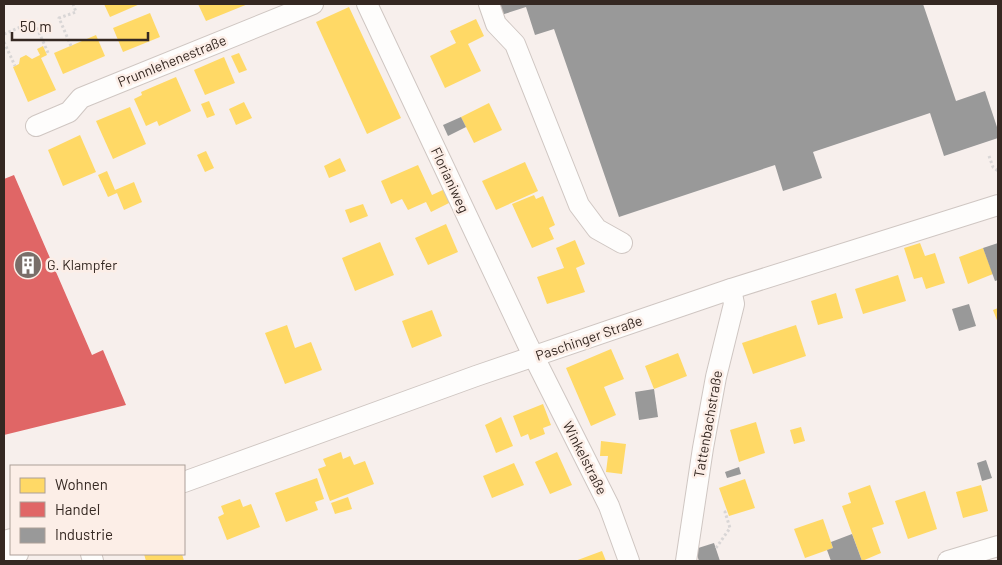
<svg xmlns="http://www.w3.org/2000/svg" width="1002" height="565" font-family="Barlow,sans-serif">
<rect width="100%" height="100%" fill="#f7efec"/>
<g fill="#ffd966">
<polygon points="104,4 140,4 110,17"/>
<polygon points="198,4 248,4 206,21"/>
<polygon points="349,7 401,118 367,134 316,22"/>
<polygon points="150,13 160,37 123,52 113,28"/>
<polygon points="476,19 484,36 468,44 481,71 445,88 430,56 456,43 450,31"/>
<polygon points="96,35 105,56 63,74 54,53"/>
<polygon points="43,46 47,55 41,58 56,90 28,102 13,67 19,64 20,58 26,55 32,59 40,55 37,49"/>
<polygon points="239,53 247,70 239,73 231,56"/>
<polygon points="224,57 235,83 205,95 194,70"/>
<polygon points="176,77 191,111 159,126 157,121 146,126 134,99 142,95 141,92"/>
<polygon points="209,101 215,115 207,118 201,104"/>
<polygon points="244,102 252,118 236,125 229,109"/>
<polygon points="489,103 502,130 474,143 461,117"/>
<polygon points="130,107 146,144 113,159 96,121"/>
<polygon points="80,135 96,172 63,186 48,150"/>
<polygon points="206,151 214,168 205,172 197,155"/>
<polygon points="340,158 346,171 329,178 324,166"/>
<polygon points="525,162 538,191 496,210 482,181"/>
<polygon points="418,165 432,195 445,189 451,202 431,212 426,202 408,210 402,199 391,204 381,181"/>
<polygon points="107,171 115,190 134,182 142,202 124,210 117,193 108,197 98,175"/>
<polygon points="534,195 536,199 543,196 555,225 549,228 554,239 532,248 512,204"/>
<polygon points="363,204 368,216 350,223 345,210"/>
<polygon points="446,224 458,252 428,265 415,238"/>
<polygon points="575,240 585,264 576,268 585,292 547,304 537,277 564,268 556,248"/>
<polygon points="380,242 394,275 355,291 342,258"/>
<polygon points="920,243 925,256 935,253 945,283 926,289 922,277 914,279 904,248"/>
<polygon points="983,248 993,274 968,284 959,257"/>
<polygon points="898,275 906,301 863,314 855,289"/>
<polygon points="836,293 843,318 818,325 811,301"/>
<polygon points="998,308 998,323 993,310"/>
<polygon points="432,310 442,336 412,348 402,321"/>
<polygon points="287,325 295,348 311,342 322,370 285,384 265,333"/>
<polygon points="796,325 806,356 753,374 742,343"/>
<polygon points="611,349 624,379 604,387 616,415 591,426 566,368"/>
<polygon points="678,353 687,376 654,389 645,366"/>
<polygon points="543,404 551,425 543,428 545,434 530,440 528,434 521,437 513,416"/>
<polygon points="501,417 513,446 496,453 485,425"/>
<polygon points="756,422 765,453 739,462 730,430"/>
<polygon points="801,427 805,441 794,444 790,430"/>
<polygon points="601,441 626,444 622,474 606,472 608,456 600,456"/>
<polygon points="341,452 343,459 350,456 354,465 365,461 374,484 330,501 318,469 326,466 323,459"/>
<polygon points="557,452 572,485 550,494 535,462"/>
<polygon points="514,463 524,485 492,498 483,476"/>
<polygon points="317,478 324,499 315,502 318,510 286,522 275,493"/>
<polygon points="745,479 755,508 729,516 719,488"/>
<polygon points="870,485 884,524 872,528 881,553 862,561 842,506 851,503 848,493"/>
<polygon points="981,485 988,511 963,518 956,492"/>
<polygon points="925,491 937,529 908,539 895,501"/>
<polygon points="348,497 352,509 335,514 331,503"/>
<polygon points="240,499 243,507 251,504 260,527 227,540 218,517 224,514 221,506"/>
<polygon points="823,519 833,548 805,558 794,529"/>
<polygon points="602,551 606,561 575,561"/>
<polygon points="144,554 182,554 184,561 146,561"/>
</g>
<polygon fill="#e06666" points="14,175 92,355 103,350 126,405 4,435 4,179"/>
<g fill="#999">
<polygon points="494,4 923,4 956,101 985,91 998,130 998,138 944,156 930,113 813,152 822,178 783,191 775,165 619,217 554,29 535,35 526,7 498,16"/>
<polygon points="461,117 466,127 448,136 443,125"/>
<polygon points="998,243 998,280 995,281 983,248"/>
<polygon points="969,304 976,326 959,331 952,309"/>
<polygon points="654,389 658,417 639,420 635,392"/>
<polygon points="986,460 992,478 982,481 977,463"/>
<polygon points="739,467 741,474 727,478 725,472"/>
<polygon points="852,534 862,561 831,561 827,550 833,548 831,542"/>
<polygon points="714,543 720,561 699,561 695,549"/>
</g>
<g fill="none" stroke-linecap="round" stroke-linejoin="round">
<g stroke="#cfc6c2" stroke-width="22">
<g id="minor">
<polyline points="367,4 527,343 609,506 629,561"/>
<polyline points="489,4 496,24 515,44 579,205 597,229 622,243"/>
<polyline points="36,126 69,112 81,98 313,4"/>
<polyline points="184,482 476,376 731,289 998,205"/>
<polyline points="4,541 11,539"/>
<polyline points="91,554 93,561"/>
<polyline points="4,559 18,554"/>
<polyline points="686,561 703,448 716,377 734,304 731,289"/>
<polyline points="948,561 998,546"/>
</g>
</g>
<g stroke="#d9d6d6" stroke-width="3" stroke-dasharray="2.5 2.5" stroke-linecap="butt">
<polyline points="4,34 34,21 49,55"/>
<polyline points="4,42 15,66"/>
<polyline points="71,46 59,18 76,12 73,4"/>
<polyline points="989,156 993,167 998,171"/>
<polyline points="716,548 730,528 725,512 727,511"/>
</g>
<use href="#minor" stroke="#fefdfc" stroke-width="20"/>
</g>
<defs>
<g id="building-disc" transform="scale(1.4375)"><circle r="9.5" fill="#796e69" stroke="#fceee7"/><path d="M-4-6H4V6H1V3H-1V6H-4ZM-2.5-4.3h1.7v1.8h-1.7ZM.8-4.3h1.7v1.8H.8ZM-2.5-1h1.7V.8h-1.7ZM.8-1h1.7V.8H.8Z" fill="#fff"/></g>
</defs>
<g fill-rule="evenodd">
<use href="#building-disc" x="28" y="265"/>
</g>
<g text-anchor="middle" stroke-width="5" stroke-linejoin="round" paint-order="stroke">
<g font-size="14" fill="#352822" stroke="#fceee7">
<text transform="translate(172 61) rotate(-22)" y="5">Prunnlehenestraße</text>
<text transform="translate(450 180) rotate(65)" y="5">Florianiweg</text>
<text transform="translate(589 338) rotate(-19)" y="5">Paschinger Straße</text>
<text transform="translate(708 424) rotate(-80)" y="5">Tattenbachstraße</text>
<text transform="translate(585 458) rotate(63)" y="5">Winkelstraße</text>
</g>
<g font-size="14" fill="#352822" stroke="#fceee7" text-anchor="start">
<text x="47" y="270">G. Klampfer</text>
</g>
</g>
<rect width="1002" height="565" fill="none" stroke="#352822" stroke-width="10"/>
<rect x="10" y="465" width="175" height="90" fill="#fceee7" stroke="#ac9f98"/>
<rect x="20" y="478" width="25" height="15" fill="#ffd966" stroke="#ac9f98"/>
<text x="55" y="490" font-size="15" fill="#352822">Wohnen</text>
<rect x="20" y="502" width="25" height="15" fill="#e06666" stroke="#ac9f98"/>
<text x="55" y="515" font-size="15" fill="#352822">Handel</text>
<rect x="20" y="528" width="25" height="15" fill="#999999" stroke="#ac9f98"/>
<text x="55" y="540" font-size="15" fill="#352822">Industrie</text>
<path d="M12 32v8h136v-8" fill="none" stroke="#352822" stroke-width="2.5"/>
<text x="20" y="32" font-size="15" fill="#352822" stroke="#fceee7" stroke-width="4" paint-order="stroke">50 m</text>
</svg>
